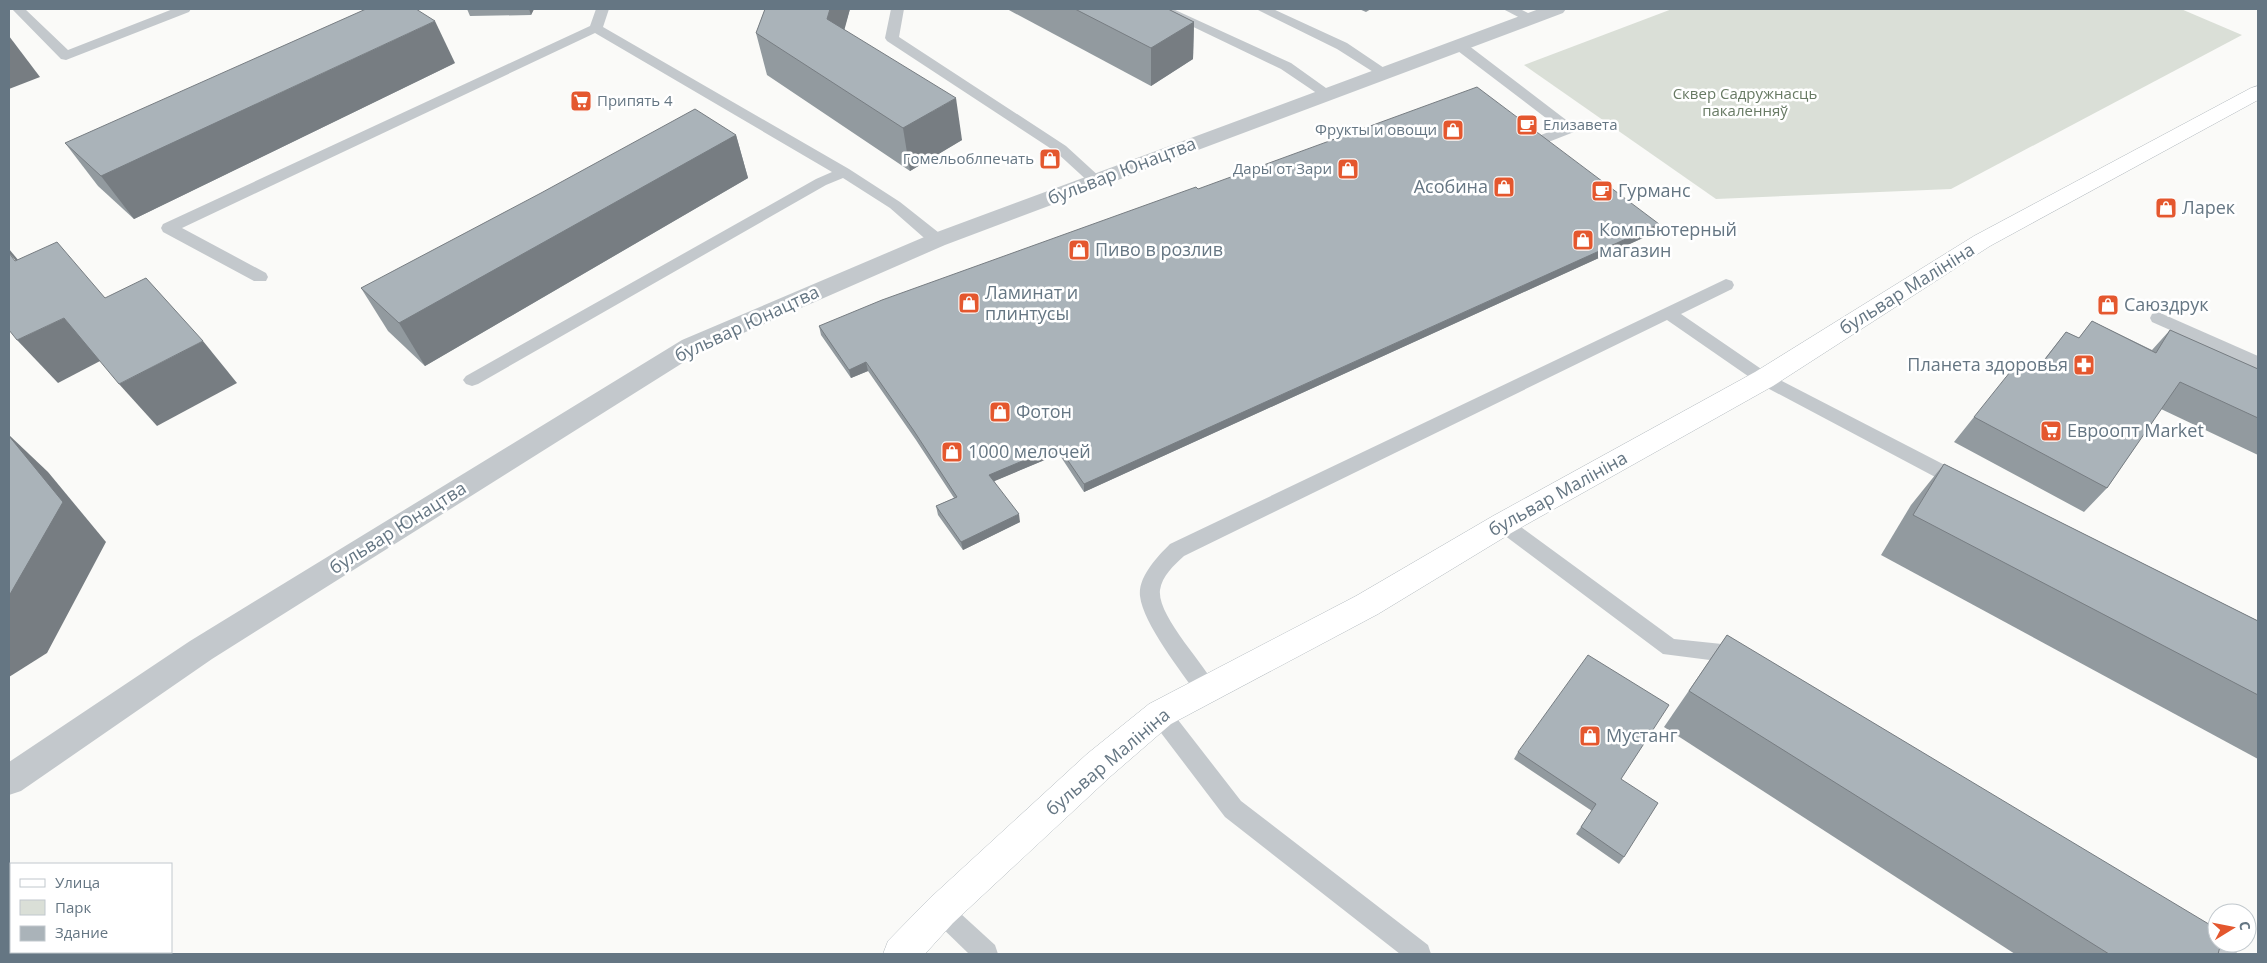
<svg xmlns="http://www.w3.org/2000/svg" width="2267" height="963" font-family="'Open Sans',sans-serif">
<rect width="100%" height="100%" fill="#fafaf8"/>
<polygon fill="#dadfd7" points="1672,9 2181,9 2242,35 1951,189 1716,199 1524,65"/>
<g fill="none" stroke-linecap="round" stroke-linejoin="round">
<g stroke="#b3babf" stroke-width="1">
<polygon id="secondary" points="2258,86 2258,100 1990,246 1773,386 1513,532 1378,614 1171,724 1111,776 953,923 925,954 883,954 888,941 929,899 1087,754 1149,704 1356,596 1493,516 1755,372 1974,236 2251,88"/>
</g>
<g fill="#c3c8cc" fill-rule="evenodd">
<polygon points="12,9 25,9 68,50 173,9 191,9 189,12 66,60 61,59"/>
<polygon points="596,9 609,9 603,27 849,169 900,202 943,236 945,240 943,244 931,244 890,208 843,178 826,185 478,384 472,386 466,384 463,380 466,376 816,179 832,172 595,33 182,228 266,273 268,277 266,281 254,281 163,232 161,228 163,224 590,26"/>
<polygon points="891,9 904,9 899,37 1066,146 1101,178 1104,181 1101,184 1091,184 1056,152 887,41 885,38"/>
<polygon points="1156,9 1173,9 1291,63 1333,93 1326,97 1321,96 1281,69"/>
<polygon points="1256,9 1273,9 1347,43 1390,72 1383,76 1378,75 1337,49"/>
<polygon points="1503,9 1520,9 1538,18 1536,21 1526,21"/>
<polygon points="1459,41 1464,42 1574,126 1576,129 1574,132 1551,141 1541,141 1539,138 1541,135 1559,128 1454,48 1452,45"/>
<path d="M1726 279 1732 281 1734 285 1732 289 1681 314 1770 375 1968 477 1970 482 1968 487 1961 489 1954 487 1758 383 1667 320 1184 556C1174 565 1162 576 1160 590 1157 616 1205 664 1217 689L1214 696 1206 698 1198 696C1182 672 1143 624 1140 596 1138 577 1157 557 1170 544Z"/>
<polygon points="2158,312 2258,356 2258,369 2152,322 2150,318 2152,314"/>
<polygon points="1503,516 1510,519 1674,639 1741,646 1748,649 1751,655 1748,661 1741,664 1663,654 1496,529 1493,524 1496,519"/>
<polygon points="1160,704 1168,707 1241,801 1428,945 1431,954 1400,954 1225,817 1152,721 1149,714 1152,707"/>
<polygon points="941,899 949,903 995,945 998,954 969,954 933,919 929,911 933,903"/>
<polygon points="2217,932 2217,943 2235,943 2237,954 2213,954 2207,943 2210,934"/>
</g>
<polygon fill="#c3c8cc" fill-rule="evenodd" points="1539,9 1566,9 1563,13 945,245 700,352 212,659 21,791 9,795 9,762 190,641 682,340 929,235"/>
<use href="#secondary" fill="#fff" fill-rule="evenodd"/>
</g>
<g fill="#929a9f">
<polygon points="467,9 534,9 531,15 470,16"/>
<polygon points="765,9 850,9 844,29 962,140 910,171 767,75 756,33"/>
<polygon points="1007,9 1168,9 1194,22 1193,59 1151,86"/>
<polygon points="1359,9 1371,9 1366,12"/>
<polygon points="455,63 134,219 98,186 65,143"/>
<polygon points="736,135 748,178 425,366 388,331 361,288"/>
<polygon points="1198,189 1659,224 1656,232 1084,492 1059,454 994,481 1020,522 963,550 938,515 936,506 954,498 916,440 868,371 851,378 821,335 819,326"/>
<polygon points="2092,321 2152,350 2170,330 2258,369 2258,455 2161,409 2107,488 2084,512 1954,442 1974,417 2035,371 2066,332 2079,338"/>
<polygon points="1944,464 2258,621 2258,759 1881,555 1911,505"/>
<polygon points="1727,635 2218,954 2015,954 1664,727"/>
<polygon points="1518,752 1621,779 1624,857 1619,864 1576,834 1592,811 1514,759"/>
</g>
<g fill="#777d82">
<polygon points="529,9 534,9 531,15"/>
<polygon points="830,9 850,9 836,61 827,19"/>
<polygon points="435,21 455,63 134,219 101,176"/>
<polygon points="1194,22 1193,59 1151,86 1151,48"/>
<polygon points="9,36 40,77 9,89"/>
<polygon points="956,98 962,140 910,171 903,128"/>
<polygon points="736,135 748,178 425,366 399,323"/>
<polygon points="1659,224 1656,232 1084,492 1084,484"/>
<polygon points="9,249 54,303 9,253"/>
<polygon points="64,318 102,360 58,383 17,340"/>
<polygon points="203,341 237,383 157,426 119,384"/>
<polygon points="866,362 868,371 851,378 849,370"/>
<polygon points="9,435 48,472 106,542 47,653 9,677"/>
<polygon points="1058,446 1059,454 990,483 989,475"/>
<polygon points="1019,514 1020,522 963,550 961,542"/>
</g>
<g fill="#aab3b9" stroke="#777d82">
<polygon points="366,9 416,9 435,21 101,176 65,143"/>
<polygon points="765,9 830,9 827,19 956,98 903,128 756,33"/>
<polygon points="1075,9 1168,9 1194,22 1151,48"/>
<polygon points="1477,87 1659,224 1084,484 1058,446 989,475 1019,514 961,542 936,506 957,497 914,431 866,362 849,370 819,326 882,300 1196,187 1198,189"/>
<polygon points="695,109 736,135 399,323 361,288 541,193"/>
<polygon points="57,242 105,298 146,278 203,341 119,384 64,318 17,340 9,330 9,253 15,261"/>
<polygon points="2092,321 2156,353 2170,330 2258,369 2258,418 2180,382 2107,488 1974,417 2018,362 2036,371 2066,332 2079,338"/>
<polygon points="9,436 63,502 9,596"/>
<polygon points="1944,464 2258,621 2258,695 1913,515"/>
<polygon points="1727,635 2217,929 2217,943 2221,943 2218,954 2109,954 1689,691"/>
<polygon points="1588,655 1669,705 1621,779 1658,803 1624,857 1581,827 1596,804 1518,752"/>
</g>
<defs>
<g id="supermarket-square" transform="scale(1.125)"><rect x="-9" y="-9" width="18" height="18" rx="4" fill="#e4572e" stroke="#fff"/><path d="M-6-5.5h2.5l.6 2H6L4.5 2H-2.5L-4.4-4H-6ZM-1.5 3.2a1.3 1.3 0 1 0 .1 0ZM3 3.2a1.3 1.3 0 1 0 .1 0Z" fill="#fff"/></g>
<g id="cafe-square" transform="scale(1.125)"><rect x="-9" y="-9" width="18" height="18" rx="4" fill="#e4572e" stroke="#fff"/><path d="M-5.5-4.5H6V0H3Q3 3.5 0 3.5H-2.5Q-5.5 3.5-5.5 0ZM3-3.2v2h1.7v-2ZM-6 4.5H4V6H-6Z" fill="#fff"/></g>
<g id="shop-square" transform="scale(1.125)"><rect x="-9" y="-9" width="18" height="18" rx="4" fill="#e4572e" stroke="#fff"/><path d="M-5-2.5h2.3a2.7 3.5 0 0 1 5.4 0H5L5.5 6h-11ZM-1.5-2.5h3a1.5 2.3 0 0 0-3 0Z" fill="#fff"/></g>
<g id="pharmacy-square" transform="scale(1.125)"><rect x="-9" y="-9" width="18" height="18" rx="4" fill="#e4572e" stroke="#fff"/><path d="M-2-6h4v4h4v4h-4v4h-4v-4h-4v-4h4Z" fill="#fff"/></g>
</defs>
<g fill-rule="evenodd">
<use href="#supermarket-square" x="581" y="101"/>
<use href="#cafe-square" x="1527" y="125"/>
<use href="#shop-square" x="1453" y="130"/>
<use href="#shop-square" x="1050" y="159"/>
<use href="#shop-square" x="1348" y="169"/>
<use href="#shop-square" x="1504" y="187"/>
<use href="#cafe-square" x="1602" y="191"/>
<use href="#shop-square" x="2166" y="208"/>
<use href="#shop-square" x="1583" y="240"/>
<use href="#shop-square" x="1079" y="250"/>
<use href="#shop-square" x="969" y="303"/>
<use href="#shop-square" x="2108" y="305"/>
<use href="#pharmacy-square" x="2084" y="365"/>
<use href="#shop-square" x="1000" y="412"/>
<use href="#supermarket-square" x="2051" y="431"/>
<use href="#shop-square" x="952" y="452"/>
<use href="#shop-square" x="1590" y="736"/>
</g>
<g text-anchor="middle" stroke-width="5" stroke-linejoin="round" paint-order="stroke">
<g font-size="15" fill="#687a64" stroke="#fff">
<text x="1745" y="99">Сквер Садружнасць<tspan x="1745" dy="17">пакаленняў</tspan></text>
</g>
<g font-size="15" fill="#657683" stroke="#fff" text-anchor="end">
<text x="597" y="106" text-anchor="start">Припять 4</text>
<text x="1543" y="130" text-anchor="start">Елизавета</text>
<text x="1437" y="135">Фрукты и овощи</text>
<text x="1034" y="164">Гомельоблпечать</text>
<text x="1332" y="174">Дары от Зари</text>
</g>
<g font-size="18" fill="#657683" stroke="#fff">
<text transform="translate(1122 171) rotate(-21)" y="6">бульвар Юнацтва</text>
<text transform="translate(1907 289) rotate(-32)" y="6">бульвар Малініна</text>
<text transform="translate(747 324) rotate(-25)" y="6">бульвар Юнацтва</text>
<text transform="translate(1558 494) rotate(-29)" y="6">бульвар Малініна</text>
<text transform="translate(398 528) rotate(-32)" y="6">бульвар Юнацтва</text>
<text transform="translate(1108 762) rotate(-40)" y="6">бульвар Малініна</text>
</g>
<g font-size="18" fill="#657683" stroke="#fff" text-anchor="start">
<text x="1488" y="193" text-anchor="end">Асобина</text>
<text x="1618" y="197">Гурманс</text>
<text x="2182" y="214">Ларек</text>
<text x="1599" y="236">Компьютерный<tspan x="1599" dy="21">магазин</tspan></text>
<text x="1095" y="256">Пиво в розлив</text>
<text x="985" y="299">Ламинат и<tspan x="985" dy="21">плинтусы</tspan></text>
<text x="2124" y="311">Саюздрук</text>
<text x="2068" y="371" text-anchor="end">Планета здоровья</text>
<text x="1016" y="418">Фотон</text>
<text x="2067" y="437">Евроопт Market</text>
<text x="968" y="458">1000 мелочей</text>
<text x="1606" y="742">Мустанг</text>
</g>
</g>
<rect width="2267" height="963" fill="none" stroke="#657683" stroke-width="20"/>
<rect x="10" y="863" width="162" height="90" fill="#ffffff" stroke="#c1c8cd"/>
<rect x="20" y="879" width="25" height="8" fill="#ffffff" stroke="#c1c8cd"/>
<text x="55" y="888" font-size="15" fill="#657683">Улица</text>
<rect x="20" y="900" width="25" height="15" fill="#dadfd7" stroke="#c1c8cd"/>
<text x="55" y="913" font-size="15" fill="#657683">Парк</text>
<rect x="20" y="926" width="25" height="15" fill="#aab3b9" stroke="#c1c8cd"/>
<text x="55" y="938" font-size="15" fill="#657683">Здание</text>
<g transform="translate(2232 928) rotate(80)"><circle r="24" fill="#ffffff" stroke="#c1c8cd"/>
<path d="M0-4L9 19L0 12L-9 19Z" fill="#e4572e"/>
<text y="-8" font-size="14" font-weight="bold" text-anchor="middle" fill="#657683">С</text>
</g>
</svg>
